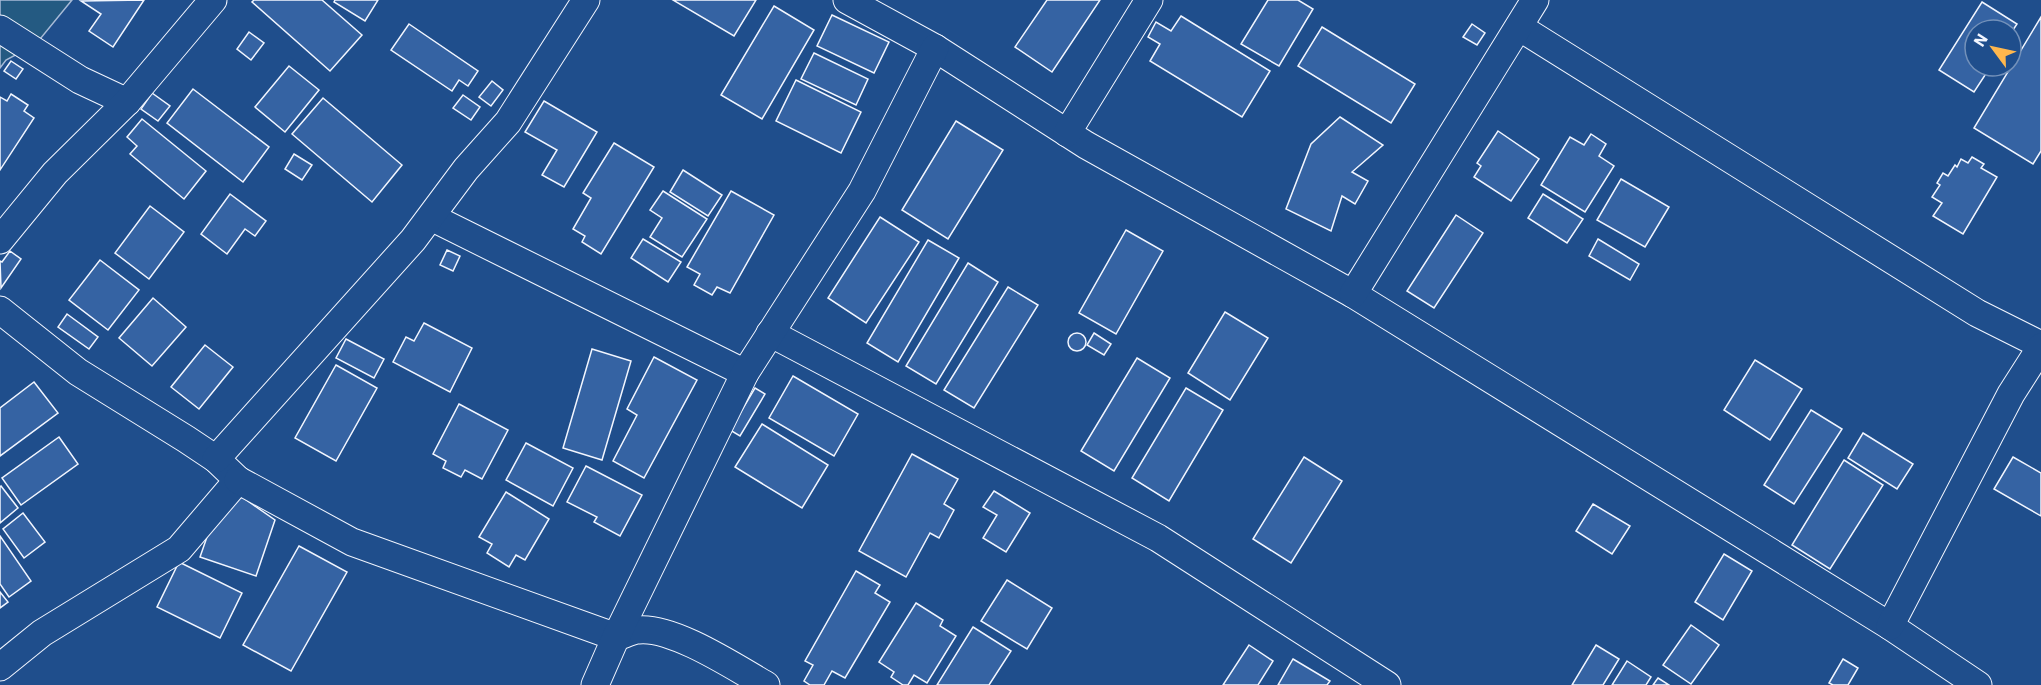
<svg xmlns="http://www.w3.org/2000/svg" width="2041" height="685" font-family="'IBM Plex Sans',sans-serif">
<rect width="100%" height="100%" fill="#1f4e8c"/>
<polygon fill="#245a82" stroke="#a8bbd7" stroke-width="1.5" points="0,0 72,0 36,44 6,60 0,68"/>
<g fill="#3563a3" stroke="#f2f6ff" stroke-width="1.5">
<polygon points="144,0 113,47 89,31 101,14 81,1"/>
<polygon points="254,0 322,0 362,35 330,71 252,2"/>
<polygon points="335,0 378,0 365,21 334,2"/>
<polygon points="673,0 756,0 734,36"/>
<polygon points="1047,0 1100,0 1052,72 1015,47"/>
<polygon points="1268,0 1298,0 1313,9 1279,66 1241,44"/>
<polygon points="1982,2 2017,24 2011,33 2011,30 1975,30 1975,66 1991,66 1974,92 1939,70"/>
<polygon points="774,6 814,30 762,119 721,95"/>
<polygon points="832,15 889,42 874,73 817,46"/>
<polygon points="1181,16 1270,71 1242,117 1150,61 1160,44 1148,37 1156,22 1171,31"/>
<polygon points="2041,17 2041,151 2033,164 1974,128"/>
<polygon points="409,24 478,71 468,86 459,80 452,91 391,50"/>
<polygon points="1472,24 1485,33 1477,45 1463,37"/>
<polygon points="1322,27 1415,84 1391,123 1298,66"/>
<polygon points="249,32 264,43 251,60 237,49"/>
<polygon points="814,53 868,79 856,105 801,79"/>
<polygon points="11,61 23,69 16,79 4,71"/>
<polygon points="289,66 319,90 285,132 255,107"/>
<polygon points="796,80 861,112 841,153 776,121"/>
<polygon points="492,81 503,90 491,106 479,97"/>
<polygon points="193,89 269,147 243,182 167,123"/>
<polygon points="152,93 170,106 158,121 141,109"/>
<polygon points="11,94 28,105 24,111 34,118 0,170 0,97 7,101"/>
<polygon points="463,95 480,107 471,120 453,108"/>
<polygon points="323,98 402,165 372,202 292,134"/>
<polygon points="544,101 597,132 564,187 542,175 557,150 525,132"/>
<polygon points="1340,117 1383,145 1352,172 1368,181 1355,204 1342,196 1331,231 1286,209 1311,144"/>
<polygon points="142,119 206,171 184,199 130,154 137,146 127,137"/>
<polygon points="956,121 1003,150 948,239 902,210"/>
<polygon points="1498,131 1539,159 1511,201 1474,177 1481,166 1477,163"/>
<polygon points="1591,134 1606,144 1599,156 1614,166 1585,212 1541,185 1570,137 1584,145"/>
<polygon points="614,143 654,167 601,254 582,242 585,236 573,229 591,198 583,193"/>
<polygon points="294,154 312,165 302,180 285,169"/>
<polygon points="1972,157 1984,164 1981,168 1997,177 1963,234 1933,216 1942,203 1932,197 1940,185 1937,183 1943,173 1948,176 1955,165 1957,167 1961,159 1968,163"/>
<polygon points="683,170 722,195 708,216 670,192"/>
<polygon points="1621,179 1669,207 1645,247 1597,220"/>
<polygon points="663,191 707,219 682,257 650,237 662,218 650,210"/>
<polygon points="731,191 774,215 730,293 717,287 712,295 694,285 700,274 687,267"/>
<polygon points="230,194 266,221 255,236 245,229 227,254 201,234"/>
<polygon points="1543,194 1583,219 1567,243 1528,218"/>
<polygon points="150,206 184,232 149,279 115,253"/>
<polygon points="1456,215 1483,233 1434,308 1407,291"/>
<polygon points="880,217 919,242 866,323 828,298"/>
<polygon points="1126,230 1163,251 1116,334 1079,313"/>
<polygon points="643,239 681,262 668,282 631,258"/>
<polygon points="1598,239 1639,264 1630,280 1589,256"/>
<polygon points="928,240 959,258 898,362 867,343"/>
<polygon points="447,250 460,256 453,271 440,265"/>
<polygon points="10,251 21,259 1,288 0,261 2,262"/>
<polygon points="100,260 139,290 108,330 69,300"/>
<polygon points="968,263 998,282 936,384 906,366"/>
<polygon points="1008,287 1038,305 974,408 944,390"/>
<polygon points="153,298 186,327 152,366 119,338"/>
<polygon points="1225,312 1268,338 1230,400 1188,373"/>
<polygon points="67,314 98,337 89,349 58,327"/>
<polygon points="424,323 472,348 450,392 393,362 406,337 414,341"/>
<polygon points="1094,333 1111,344 1104,355 1087,345"/>
<circle cx="1077" cy="342" r="9"/>
<polygon points="346,339 384,359 374,378 336,358"/>
<polygon points="205,345 233,367 199,409 171,387"/>
<polygon points="592,349 631,361 602,460 563,448"/>
<polygon points="654,357 697,380 644,478 613,461 637,415 627,409"/>
<polygon points="1137,358 1170,378 1114,471 1081,451"/>
<polygon points="1755,360 1802,389 1770,440 1724,410"/>
<polygon points="336,365 377,388 336,461 295,438"/>
<polygon points="793,376 858,414 834,456 769,418"/>
<polygon points="34,382 58,413 0,456 0,408"/>
<polygon points="755,388 765,394 740,436 730,430"/>
<polygon points="1186,388 1223,410 1169,501 1132,478"/>
<polygon points="459,404 508,430 482,479 465,470 461,477 443,468 446,461 433,454"/>
<polygon points="1811,410 1842,429 1794,504 1764,485"/>
<polygon points="762,424 828,465 802,508 735,467"/>
<polygon points="1863,433 1913,464 1897,489 1848,458"/>
<polygon points="59,437 78,464 21,505 2,478"/>
<polygon points="526,443 573,468 553,506 506,480"/>
<polygon points="912,454 958,479 944,504 954,510 939,538 930,533 906,577 859,551"/>
<polygon points="1304,457 1342,481 1291,563 1253,539"/>
<polygon points="2013,457 2041,473 2041,516 1994,489"/>
<polygon points="1844,460 1883,485 1830,569 1792,545"/>
<polygon points="586,466 642,495 620,536 594,522 597,517 567,502"/>
<polygon points="1,486 18,508 0,523 0,487"/>
<polygon points="994,491 1030,513 1006,552 983,538 997,515 983,507"/>
<polygon points="506,492 549,519 525,560 516,555 509,567 487,553 492,544 479,537"/>
<polygon points="242,497 275,520 256,576 200,557 216,511"/>
<polygon points="1593,504 1630,526 1612,554 1576,531"/>
<polygon points="23,513 45,542 24,558 3,529"/>
<polygon points="0,536 31,581 9,597 0,584"/>
<polygon points="299,546 347,572 291,671 243,645"/>
<polygon points="1724,554 1752,571 1723,620 1695,602"/>
<polygon points="179,562 242,593 220,638 157,607"/>
<polygon points="856,571 880,585 875,593 890,602 845,678 832,671 824,685 810,685 804,681 813,665 805,661"/>
<polygon points="1007,580 1052,608 1027,649 981,621"/>
<polygon points="0,592 8,602 0,608"/>
<polygon points="916,603 943,620 940,626 956,636 927,683 914,675 908,685 903,685 891,677 894,672 879,662"/>
<polygon points="1691,625 1719,645 1691,684 1663,665"/>
<polygon points="973,627 1011,651 989,685 937,685"/>
<polygon points="1249,645 1273,661 1258,685 1223,685"/>
<polygon points="1596,645 1619,659 1603,685 1572,685"/>
<polygon points="1293,659 1330,681 1327,685 1278,685"/>
<polygon points="1843,659 1858,668 1848,685 1833,685 1829,683"/>
<polygon points="1627,661 1651,677 1646,685 1612,685"/>
<polygon points="1658,678 1669,685 1653,685"/>
</g>
<g fill="none" stroke-linecap="round" stroke-linejoin="round">
<g stroke="#f2f6ff" stroke-width="29">
<g id="minor">
<polyline points="847,0 935,48 1086,145 1353,294 1890,626 1978,685"/>
<polyline points="1519,27 1977,313 2041,345"/>
<polyline points="0,29 80,80 127,102"/>
<polyline points="1067,133 1149,0"/>
<polyline points="431,217 745,373"/>
<polyline points="0,240 55,173 127,102 213,0"/>
<polyline points="1353,294 1535,0"/>
<polyline points="0,310 78,372 186,439 216,459 238,480 179,549 42,633 0,667"/>
<polyline points="770,333 1158,538 1387,685"/>
<polyline points="216,459 413,240 466,169 508,122 586,0"/>
<path d="M238 480 352 542 616 637C623 635 631 631 638 630 673 626 736 668 766 685"/>
<polyline points="1890,626 2011,394 2041,347"/>
<polyline points="595,685 616,637 745,373 862,191 935,48"/>
</g>
</g>
<use href="#minor" stroke="#1f4e8c" stroke-width="27"/>
</g>
<g transform="translate(1993 48) rotate(303)"><circle r="28" fill="#1f4e8c" stroke="#7391ba" stroke-width="1.5"/>
<path d="M0-4.5L10 22L0 15L-10 22Z" fill="#ffb74d"/>
<text y="-9" font-size="16" font-weight="bold" text-anchor="middle" fill="#f2f6ff">N</text>
</g>
</svg>
